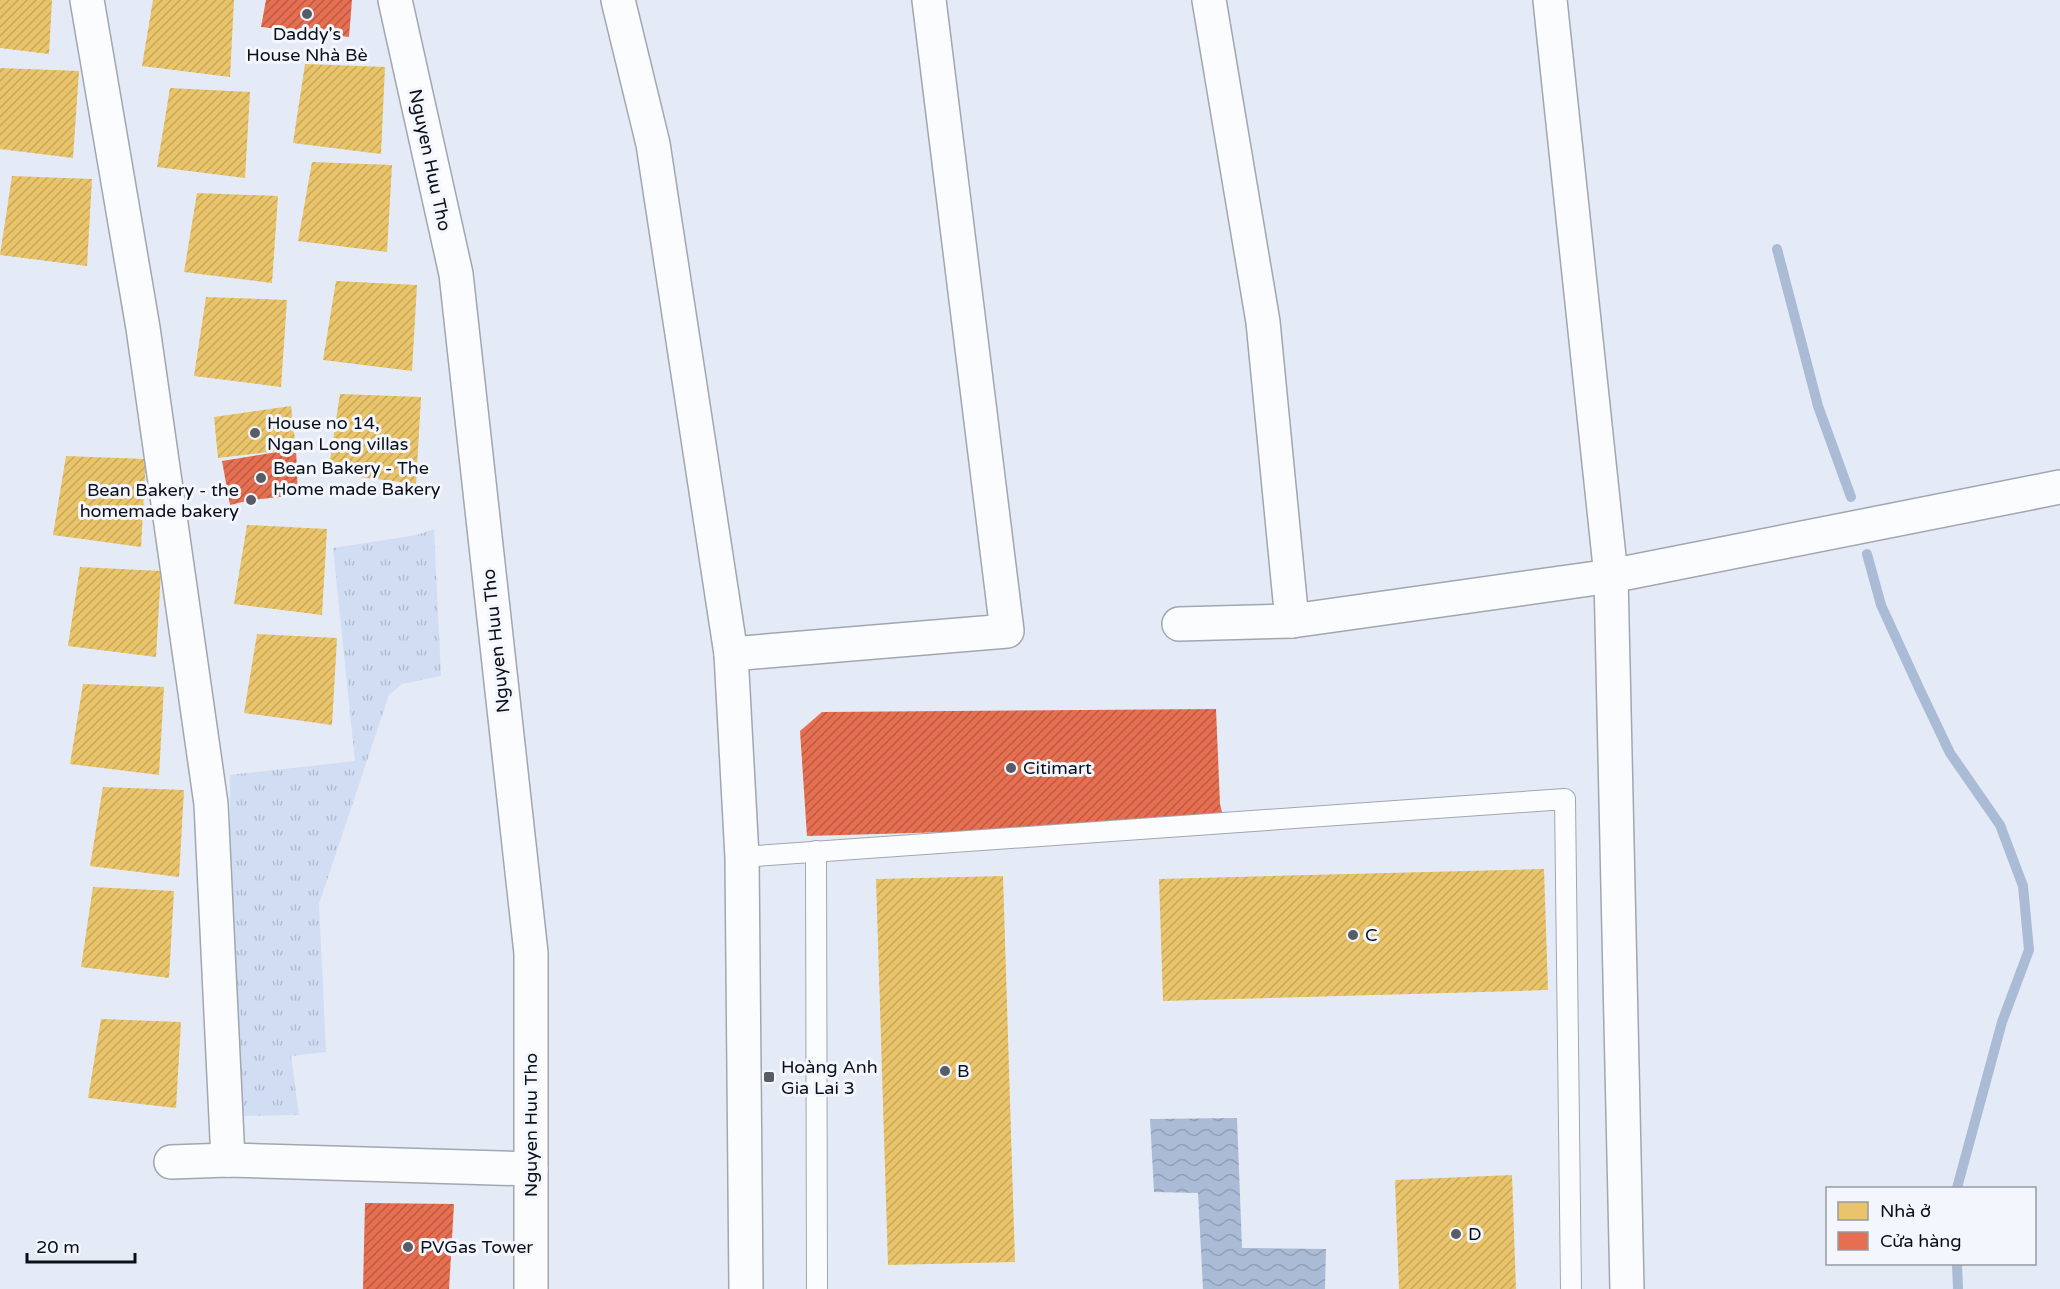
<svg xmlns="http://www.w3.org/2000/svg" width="2060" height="1289" font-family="'Varela Round',sans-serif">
<defs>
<pattern id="park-tufts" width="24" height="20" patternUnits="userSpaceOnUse" patternTransform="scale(1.5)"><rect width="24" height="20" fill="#d0ddf3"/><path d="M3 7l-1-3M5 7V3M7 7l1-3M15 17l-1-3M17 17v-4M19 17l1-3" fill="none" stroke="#b1bcd0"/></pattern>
<pattern id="water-waves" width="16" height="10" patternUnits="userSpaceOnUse" patternTransform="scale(1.5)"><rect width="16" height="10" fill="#aabbd6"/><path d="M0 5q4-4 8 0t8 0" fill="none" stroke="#91a0b7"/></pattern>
<pattern id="homes-hatch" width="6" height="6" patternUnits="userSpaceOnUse" patternTransform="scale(1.5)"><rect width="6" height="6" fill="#e9c46a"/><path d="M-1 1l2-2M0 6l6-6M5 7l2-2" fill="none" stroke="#c6a75b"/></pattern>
<pattern id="shops-hatch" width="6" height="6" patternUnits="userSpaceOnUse" patternTransform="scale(1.5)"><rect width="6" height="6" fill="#e76f51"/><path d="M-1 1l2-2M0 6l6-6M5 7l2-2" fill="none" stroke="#b95a42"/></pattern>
</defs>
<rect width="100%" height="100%" fill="#e5ebf6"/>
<polygon fill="url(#park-tufts)" points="434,529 441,676 402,684 389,695 319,904 326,1052 291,1056 299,1115 231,1116 230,775 355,761 333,548 417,535"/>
<polygon fill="url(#water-waves)" points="1237,1118 1242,1248 1326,1249 1325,1289 1203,1289 1198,1193 1154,1192 1150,1119"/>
<g fill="url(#homes-hatch)">
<polygon points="0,0 52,0 49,54 0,48"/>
<polygon points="153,0 234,0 230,77 142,66"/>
<polygon points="305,64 385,67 381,154 293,143"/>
<polygon points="0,68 79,71 73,158 0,149"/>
<polygon points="170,88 250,92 245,178 157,167"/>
<polygon points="312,162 392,165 387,252 298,241"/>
<polygon points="12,176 92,179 87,266 0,255"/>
<polygon points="197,193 278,196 272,283 184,272"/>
<polygon points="336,281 417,285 412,371 323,360"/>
<polygon points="206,297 287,300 281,387 194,376"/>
<polygon points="340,394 421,397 416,484 328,473"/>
<polygon points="291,406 296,449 218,458 214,417"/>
<polygon points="66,456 146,459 141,547 53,535"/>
<polygon points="247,525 327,529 322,615 234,604"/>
<polygon points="80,567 161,571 156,657 68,646"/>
<polygon points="257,634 337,638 332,725 244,713"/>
<polygon points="83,684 164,687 159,775 70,764"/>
<polygon points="103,787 184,790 179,877 90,866"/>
<polygon points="1544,869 1548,990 1163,1001 1159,879"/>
<polygon points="1003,876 1015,1262 888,1265 876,879"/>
<polygon points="93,887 174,891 169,978 81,967"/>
<polygon points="101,1019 181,1022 176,1108 88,1098"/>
<polygon points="1512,1175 1516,1289 1399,1289 1395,1180"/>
</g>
<g fill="url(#shops-hatch)">
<polygon points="266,0 352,0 349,37 261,27"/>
<polygon points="296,449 298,495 251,500 230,505 222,461"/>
<polygon points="1216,709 1220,804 1225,824 807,836 800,731 822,712"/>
<polygon points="365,1203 454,1204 449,1289 363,1289"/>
</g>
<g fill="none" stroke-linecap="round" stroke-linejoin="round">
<g stroke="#aabbd6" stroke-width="10">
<polyline points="1777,249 1818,406 1851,497"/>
<polyline points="1867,554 1881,605 1919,688 1950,753 2000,825 2023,886 2029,950 2002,1022 1957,1188"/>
<polyline points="1957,1264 1958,1289"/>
</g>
<g stroke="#a1a6af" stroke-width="22">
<g id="lane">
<polyline points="816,851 817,1289"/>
<polyline points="742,857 1565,799 1571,1289"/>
</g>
</g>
<g stroke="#a1a6af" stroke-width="36">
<g id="street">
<polyline points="87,0 143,328 211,804 228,1160"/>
<polyline points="1209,0 1263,322 1292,621"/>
<polyline points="1550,0 1611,576 1627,1289"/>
<polyline points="1179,624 1292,621 1611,576 2060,487"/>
<polyline points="731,654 1007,631 929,0"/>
<polyline points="171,1162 228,1160 531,1169"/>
</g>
</g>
<g stroke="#a1a6af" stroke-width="36">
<g id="primary">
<polyline points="395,0 456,274 531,953 531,1289"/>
<polyline points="618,0 653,144 731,654 742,857 746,1289"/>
</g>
</g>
<use href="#lane" stroke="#fbfcfe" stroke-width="20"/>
<use href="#street" stroke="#fbfcfe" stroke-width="33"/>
<use href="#primary" stroke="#fbfcfe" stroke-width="33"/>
</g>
<g fill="#575c66" stroke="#f3f6fc" stroke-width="2">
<circle cx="307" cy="14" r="6"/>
<circle cx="255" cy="433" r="6"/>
<circle cx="261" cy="478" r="6"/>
<circle cx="251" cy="500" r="6"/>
<circle cx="1011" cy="768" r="6"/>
<circle cx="1353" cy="935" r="6"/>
<circle cx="945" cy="1071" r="6"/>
<rect x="763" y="1071" width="12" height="12" rx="3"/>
<circle cx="1456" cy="1234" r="6"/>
<circle cx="408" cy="1247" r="6"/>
</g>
<g text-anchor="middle" stroke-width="6" stroke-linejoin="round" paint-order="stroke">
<g font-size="18" fill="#0a0f18" stroke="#f3f6fc" text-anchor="start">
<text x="307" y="40" text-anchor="middle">Daddy's<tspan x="307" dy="21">House Nhà Bè</tspan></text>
<text x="267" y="429">House no 14,<tspan x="267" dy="21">Ngan Long villas</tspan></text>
<text x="273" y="474">Bean Bakery - The<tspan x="273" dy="21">Home made Bakery</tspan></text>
<text x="239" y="496" text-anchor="end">Bean Bakery - the<tspan x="239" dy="21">homemade bakery</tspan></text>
<text x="1023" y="774">Citimart</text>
<text x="1365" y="941">C</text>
<text x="781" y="1073">Hoàng Anh<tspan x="781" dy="21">Gia Lai 3</tspan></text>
<text x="957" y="1077">B</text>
<text x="1468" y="1240">D</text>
<text x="420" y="1253">PVGas Tower</text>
</g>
<g font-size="18" fill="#0a0f18" stroke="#f3f6fc">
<text transform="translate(430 160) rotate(78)" y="6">Nguyen Huu Tho</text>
<text transform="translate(496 641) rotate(-96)" y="6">Nguyen Huu Tho</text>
<text transform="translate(531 1125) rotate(-90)" y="6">Nguyen Huu Tho</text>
</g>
</g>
<rect x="1826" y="1187" width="210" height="78" fill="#f3f6fc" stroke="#969aa1" stroke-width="1.5"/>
<rect x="1838" y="1202" width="30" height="18" fill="#e9c46a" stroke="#969aa1" stroke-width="1.5"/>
<text x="1880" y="1217" font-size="18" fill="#0a0f18">Nhà ở</text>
<rect x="1838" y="1232" width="30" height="18" fill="#e76f51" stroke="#969aa1" stroke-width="1.5"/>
<text x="1880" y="1247" font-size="18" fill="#0a0f18">Cửa hàng</text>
<path d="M27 1253v9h108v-9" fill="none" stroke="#0a0f18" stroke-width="3"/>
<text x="36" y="1253" font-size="18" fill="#0a0f18" stroke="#f3f6fc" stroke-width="4.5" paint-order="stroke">20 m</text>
</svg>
